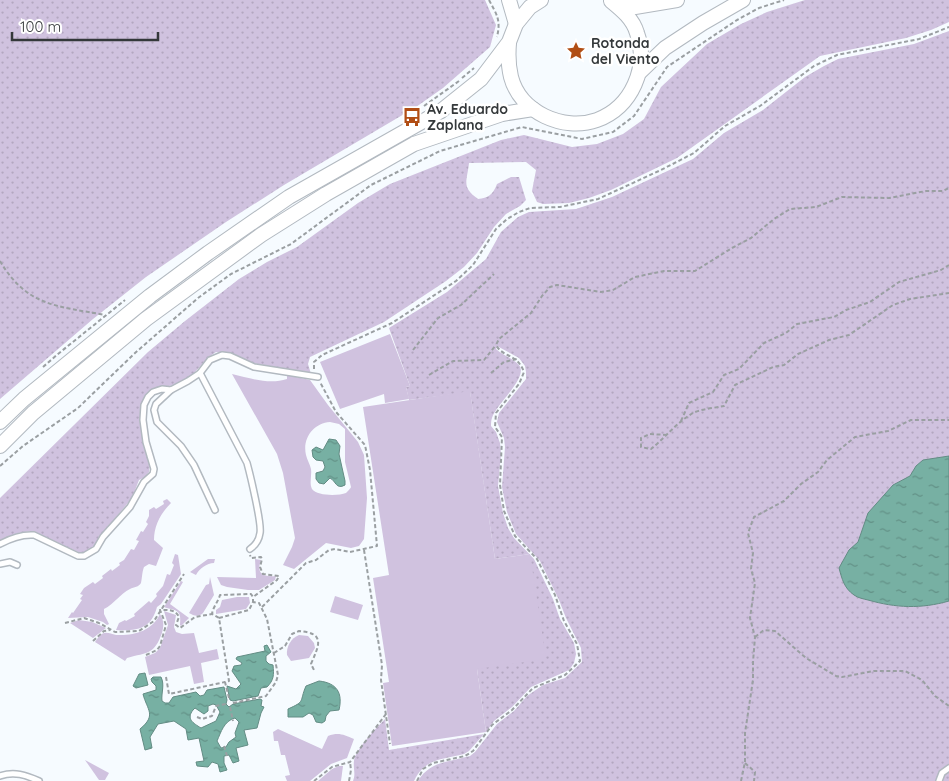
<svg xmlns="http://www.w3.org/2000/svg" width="949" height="781" font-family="Quicksand,sans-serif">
<defs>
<pattern id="grass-dots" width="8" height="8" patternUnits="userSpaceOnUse" patternTransform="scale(1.25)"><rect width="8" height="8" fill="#d0c2df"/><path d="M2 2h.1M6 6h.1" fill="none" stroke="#b3a7c0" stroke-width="1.8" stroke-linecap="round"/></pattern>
<pattern id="water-ripples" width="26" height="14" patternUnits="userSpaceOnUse" patternTransform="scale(1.25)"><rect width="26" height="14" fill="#77b0a3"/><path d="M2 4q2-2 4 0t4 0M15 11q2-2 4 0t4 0" fill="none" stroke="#629086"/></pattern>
</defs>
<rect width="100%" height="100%" fill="#f6fbff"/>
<g fill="url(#grass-dots)">
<polygon points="0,0 485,0 496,25 490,47 443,88 416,107 284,185 226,222 146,277 93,319 0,399"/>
<path d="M805 0H949V22L931 30 906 38 820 56 677 158 611 190 589 198 569 203 543 204 537 202 532 191 536 170 526 162 469 163C467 182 461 187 478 199 488 198 493 195 497 184L511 177H519L526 200 520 206 506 214 494 227 477 253 464 267 446 281 384 322 310 357 308 364 311 374 253 363 231 354 216 352 209 357 190 377 177 385 160 387 145 396 141 408 143 445 150 464 149 472 145 477 139 480 132 498 104 532 92 550 86 553 78 552 31 531 18 533 0 541V498L148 352 185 321 239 279 267 262 297 247 358 203 390 184 501 140 524 135 572 147 597 144 623 134 644 119 661 87 707 44 741 24 767 12Z"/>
<path d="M949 31V781H418C430 761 449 762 470 756L475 752 497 724 514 711 527 696 543 685 565 678 582 662 581 648 566 618 559 600 540 561 516 534 507 512 502 487 505 447 504 438 497 422 499 413 526 379V372L525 366 519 358 497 346 496 349C502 355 513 358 519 365 529 377 496 404 492 418 491 421 491 423 491 426L496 432 500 443 501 454 498 486 503 513 508 528 514 538 534 559 553 599 560 619 574 643 576 654 574 663 569 670 531 687 512 707 494 721 486 732 477 669 530 554 495 559 470 392 409 400 406 387 410 386 389 328 447 292 486 259 501 232 518 217 529 212 576 209 612 197 693 159 724 133 763 110 805 77 824 66 838 59 914 44Z"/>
<path d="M385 719 389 750 484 734 469 751 464 754C442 760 425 758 414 781H353C356 773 353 769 354 761 355 750 377 727 385 719Z"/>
</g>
<g fill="#d0c2df" fill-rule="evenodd">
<polygon points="390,334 410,386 406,387 409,399 385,403 384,394 340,409 320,362"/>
<path d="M232 374C250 378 269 385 287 379V375L310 380 328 405 358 442 364 455 367 498 364 539 359 546 351 548 326 543 294 569 283 565 292 547 295 538 283 473 277 454ZM330 422 339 424 345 429V462L351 487C351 488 347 492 346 493 338 496 317 496 312 489 309 483 312 476 311 469 310 464 307 460 306 455 302 438 314 423 330 422Z"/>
<polygon points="470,391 495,559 530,554 546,659 477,669 486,732 392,746 383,683 389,682 373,578 389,575 363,407"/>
<path d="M167 499 171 503C161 513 154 525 154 540L163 548 156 566 149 564 144 567C142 572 142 579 141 583 139 587 134 587 130 589 120 594 114 604 104 609V614L109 624 107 625 103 622 88 617 68 618 72 612 73 613 82 600 80 599 83 595 80 594 84 588 93 582 95 584 103 578 102 576 111 569 112 571 120 565 119 563 124 560 131 549 134 550 139 541 136 540 141 531 143 532 148 524 146 522 149 516V510L154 507 156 509 164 504 163 501Z"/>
<path d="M175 554 178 555 181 574 161 604 157 607C151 629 138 631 116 630L119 623 125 620 126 621 135 616 134 614 149 601 151 603 157 596 156 594 163 586 167 574 170 575 174 565 172 563Z"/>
<path d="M208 559H215L214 563C207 563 199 569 196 575L190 572Z"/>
<path d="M255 559 261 560C256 574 263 577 276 576L275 580 259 590H248L227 587 221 585 217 577 256 578Z"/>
<path d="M210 577 214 595 203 613C199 617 194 616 189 613L206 585 209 584Z"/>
<path d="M181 581 183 582 170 604 189 618 181 626 180 625C182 608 175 611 164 607Z"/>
<polygon points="335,596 363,605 358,620 330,612"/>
<polygon points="237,597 249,597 250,603 246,609 216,614 216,610 220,607 222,600"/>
<polygon points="164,611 176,615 174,627 176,632 182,634 194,633 199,653 217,649 219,659 201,663 204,682 194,684 190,666 149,675 145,657 155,653 160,648 168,625"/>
<path d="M160 614C164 621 164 625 162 633 154 655 148 652 127 658L125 661 95 642C98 638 99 635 104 633 108 632 111 634 116 635 134 636 152 631 160 614Z"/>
<polygon points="79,620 92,622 106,628 93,638 70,623"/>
<path d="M299 635 308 636 314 643 315 648 309 658 291 661 287 655C286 647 291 638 299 635Z"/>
<path d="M278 729 322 749 328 736C339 732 344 735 354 739L347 758 331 764 310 781H287L285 776 290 775 285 755H281L278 741H274L273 732Z"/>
<polygon points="85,760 109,773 105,780 99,780"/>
<polygon points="339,766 343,766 341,781 318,781 332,769"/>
</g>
<g fill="url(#water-ripples)" stroke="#638c84" fill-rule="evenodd">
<path d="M329 439 336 440 340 446 339 454 345 481V485C336 490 336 481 330 478L324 484 319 483 316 479V473L323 471 325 467 323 461 316 460 313 457 312 450 316 447 323 450Z"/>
<path d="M949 456V601C921 609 896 608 868 600 864 599 858 598 854 595 844 588 842 579 839 568L849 550 858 542 868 513 893 485 910 476 916 466 923 460Z"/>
<path d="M267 645 271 652 266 656V661L269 664 273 665C274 675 274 680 267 687L261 688 258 696 233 701 230 700 227 686 236 689 241 684 232 671 234 666 241 665 242 663 236 659 237 657 265 651 264 646Z"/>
<polygon points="145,673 148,685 136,688 133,686 139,674"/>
<path d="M153 677H161C165 685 161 693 162 701L165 703H169L173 697 196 692 200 696 204 695 207 690 224 687 227 700 226 704 229 707 233 704 260 699 262 700 261 706 264 707 261 713 257 728 244 730 248 745 236 748 239 761 233 763 229 755 224 756V763L227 770 220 772 218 764 212 762 208 767 197 766 196 762 204 761 199 738 188 740 186 729 174 721 158 724 150 737 152 748 145 750 140 729C157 715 147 710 143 694L156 690V686L152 682 151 679ZM213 704 216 705 220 712 216 721 201 728C193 723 186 719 193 710L195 708 204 714 208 711V706ZM235 718 239 722 235 733 236 737 229 742 226 747 221 748 217 741C221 732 224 721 235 718Z"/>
<path d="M319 681C337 683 343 693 339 710L330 711 326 716 325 721 322 723 316 722 313 715 309 713 303 717H288V709C306 701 299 702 306 686Z"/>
</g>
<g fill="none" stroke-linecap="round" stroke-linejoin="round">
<g stroke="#b2b9c0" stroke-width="8">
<g id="lane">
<path d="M200 373 247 463C250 474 262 524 260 533 259 540 256 545 250 549"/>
<polyline points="171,390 156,404 154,410 157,422 181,446 194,465 215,510"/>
<path d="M0 544C11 538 21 534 34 535L78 556H84L96 549 103 537 130 507 144 482 153 474 154 469 146 442 143 420 144 405 148 397 153 392 162 389 171 390 188 381 200 373 210 360 222 355 230 356 254 367 318 377"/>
<polyline points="0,564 10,562 17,565"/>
<path d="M0 776C14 771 26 775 39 781"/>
<polyline points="939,781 942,773 949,768"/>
</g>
</g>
<g stroke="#b2b9c0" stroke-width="16">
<g id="secondary">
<polyline points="509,0 516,24"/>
<polyline points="615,2 635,7 677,0"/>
<path d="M509 43C508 55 508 65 511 77 520 112 563 132 597 120 632 107 649 67 637 33 633 19 622 10 611 1"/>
<polyline points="640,72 665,48 703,23 743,0"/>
<polyline points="0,422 24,399 150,296 208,253 289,197 441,111 481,79 509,42 516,24 530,7 541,0"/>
<polyline points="0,446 33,413 146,319 261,235 326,194 414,144 502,114 533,109"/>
</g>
</g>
<g stroke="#9a9fa2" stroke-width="2" stroke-dasharray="4 2.5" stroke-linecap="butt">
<path d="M489 0C497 15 501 20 497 37"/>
<polyline points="462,78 474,68"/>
<polyline points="424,106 459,81"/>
<path d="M0 261C27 307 58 306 105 315"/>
<polyline points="413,350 438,318 461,305 494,274"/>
<polyline points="43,367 58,354 125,300"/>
<polyline points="314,369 314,362 322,355 392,323 456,281 473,265 496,229 507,219 519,212 530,208 560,207 598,199 661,170 694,153 725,126 760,106 814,66 837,55 919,39 949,27"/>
<polyline points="491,373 504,362 517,359"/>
<polyline points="429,375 453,361 484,360 496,345"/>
<polyline points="681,421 689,403 713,392 724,375 739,369 764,343 786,333 797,324 834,317 846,310 870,302 899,282 941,270 949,265"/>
<path d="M667 435 650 434 641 438V447L651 449C665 438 677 422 693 413 701 409 714 408 724 406L735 385 773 367 784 365 798 354 829 340 849 335 893 305 910 299 949 293"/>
<polyline points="0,466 23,446 78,408 135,353 198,298 231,274 291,244 371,185 440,151 522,127 582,139 613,132 634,116 667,67 737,20 759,8 784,0"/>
<polyline points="364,550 382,665 381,680 390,744"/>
<polyline points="262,607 306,563 316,560 329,550 335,549 350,552 377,546 370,470 365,445 336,412 320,382"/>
<polyline points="219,618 249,610 253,602 253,597"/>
<polyline points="65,623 84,618 99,623 115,632 139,631 154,621 184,574"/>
<polyline points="755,637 764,630 775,631 806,658 836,676 842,677 874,671 905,671 922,680 935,696 949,706"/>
<polyline points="93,641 104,631 110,630"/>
<path d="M274 653 285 646 292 634 299 631C327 633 318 647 311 664L314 670"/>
<path d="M146 655 157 650 160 646 166 625 160 610C168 610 175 609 179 617L176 625 180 628 195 617 212 614"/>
<polyline points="166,677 169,694 225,682"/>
<path d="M229 698 225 682 229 681 219 618 212 614C213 607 218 602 220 595L251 594 253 597 277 580 279 576 263 574 260 567 262 559 261 557 251 558 250 555"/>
<polyline points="233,703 266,696 276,682 278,675 267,619 259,603 253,602"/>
<polyline points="230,707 233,721"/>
<polyline points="197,717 202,719 212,716 216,706 226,704"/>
<polyline points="224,746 227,756"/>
<polyline points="745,763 755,772 754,781"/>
<polyline points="314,781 332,767 350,762 386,714"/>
<polyline points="349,781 351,770 350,762"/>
<path d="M417 781 423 769 433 763 465 756 473 751 492 725 512 710 533 688 565 675 580 661 577 644 564 621 555 595 537 559 515 536 504 511 500 485 502 437 495 427 496 413 519 384 524 372C517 353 503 358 496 345L499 339 531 313 542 296 550 287 557 285 601 292 613 290 635 277 664 271H695L732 248 751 238 774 219 790 209 816 207 842 197 889 198 926 191H943L949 188"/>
<polyline points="741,781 745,762 745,733 753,680 753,662 755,637 750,618 755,583 751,569 753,553 748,533 754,517 784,501 801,484 818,472 827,460 855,437 888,431 911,420 949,420"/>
</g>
<use href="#lane" stroke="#fff" stroke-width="5"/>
<use href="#secondary" stroke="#fff" stroke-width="14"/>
</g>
<defs>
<g id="sight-bare" transform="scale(1.5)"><path d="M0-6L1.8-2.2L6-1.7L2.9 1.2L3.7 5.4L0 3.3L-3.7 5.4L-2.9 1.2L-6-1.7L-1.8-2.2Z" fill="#b14e15" stroke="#fff" stroke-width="2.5" paint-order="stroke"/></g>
<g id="bus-bare" transform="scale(1.5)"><path d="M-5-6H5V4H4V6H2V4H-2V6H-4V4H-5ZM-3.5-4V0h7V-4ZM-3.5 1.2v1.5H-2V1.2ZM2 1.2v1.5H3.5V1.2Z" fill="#b14e15" stroke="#fff" stroke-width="2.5" paint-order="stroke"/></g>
</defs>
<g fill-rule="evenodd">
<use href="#sight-bare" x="576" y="51"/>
<use href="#bus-bare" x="412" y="117"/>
</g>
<g text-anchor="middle" stroke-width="5" stroke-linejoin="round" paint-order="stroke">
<g font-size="14" font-weight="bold" fill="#34383a" stroke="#fff" text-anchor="start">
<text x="591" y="48">Rotonda<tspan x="591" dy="16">del Viento</tspan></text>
<text x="427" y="114">Av. Eduardo<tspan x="427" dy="16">Zaplana</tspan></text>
</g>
</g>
<path d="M12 32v8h146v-8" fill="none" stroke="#34383a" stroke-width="2.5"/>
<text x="20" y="32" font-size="15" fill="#34383a" stroke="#ffffff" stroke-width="4" paint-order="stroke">100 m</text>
</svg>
